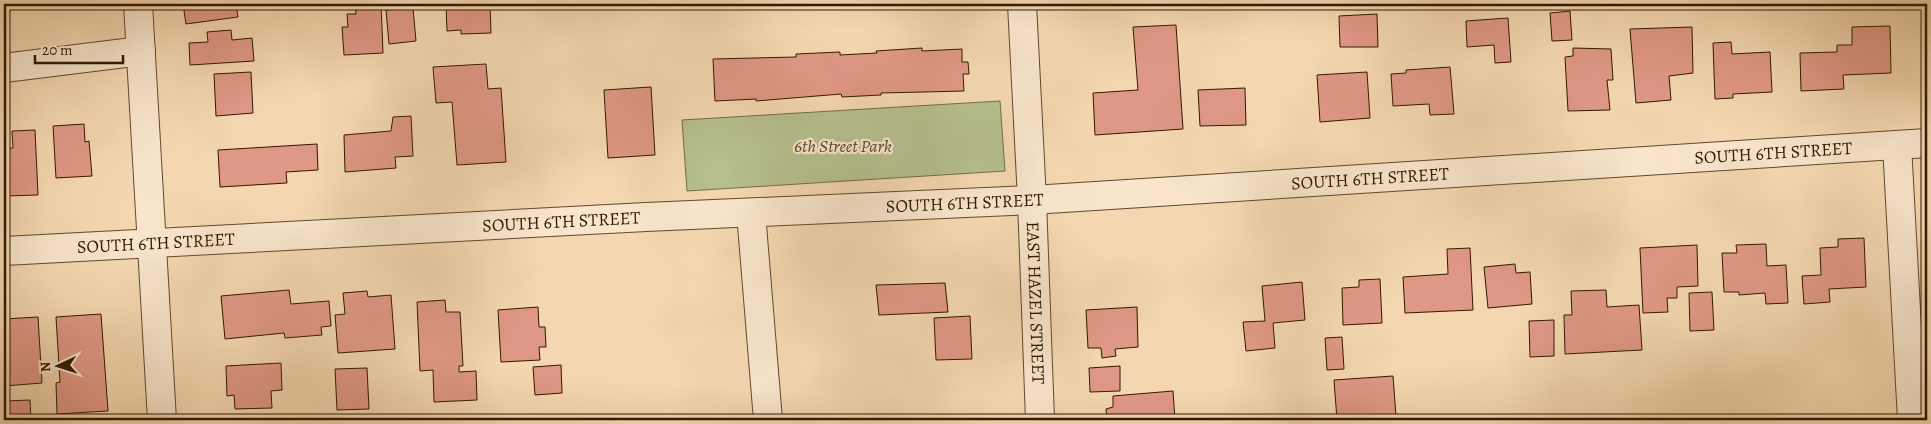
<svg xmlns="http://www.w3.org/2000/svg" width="1931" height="424" font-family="Alegreya,serif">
<rect width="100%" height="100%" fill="#f4d7b0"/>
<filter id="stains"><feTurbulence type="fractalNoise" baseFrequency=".004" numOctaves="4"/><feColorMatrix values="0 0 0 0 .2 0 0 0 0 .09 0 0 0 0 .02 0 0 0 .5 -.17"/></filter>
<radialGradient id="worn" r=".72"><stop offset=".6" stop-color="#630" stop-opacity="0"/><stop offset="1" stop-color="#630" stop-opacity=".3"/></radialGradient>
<polygon fill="#b6bf8f" stroke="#746c48" points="1000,101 1005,171 687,191 682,120"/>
<g fill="#e09886" stroke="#321800">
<polygon points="183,4 236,4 238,17 186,24"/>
<polygon points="355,4 381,4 383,53 344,55 342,27 348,27 347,14 356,14"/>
<polygon points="446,4 490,4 491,33 461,34 461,30 447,31"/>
<polygon points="1103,4 1153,4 1153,5 1103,8"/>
<polygon points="1199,4 1242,4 1242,7 1199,9"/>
<polygon points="413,8 416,41 389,44 386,10"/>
<polygon points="1570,11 1572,40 1552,41 1550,13"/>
<polygon points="1377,14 1378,47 1340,47 1339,16"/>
<polygon points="1508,18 1511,62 1495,63 1494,45 1467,47 1466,21"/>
<polygon points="1176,25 1183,129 1095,135 1093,93 1138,90 1133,27"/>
<polygon points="1890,26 1891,73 1843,75 1844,89 1801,91 1800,53 1837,52 1837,45 1852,45 1852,27"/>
<polygon points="1692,27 1693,73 1669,76 1671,100 1636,103 1630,29"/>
<polygon points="231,30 232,40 252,38 254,61 190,65 189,43 208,42 207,32"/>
<polygon points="1731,42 1732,54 1770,52 1772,92 1733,94 1733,98 1715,99 1713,43"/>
<polygon points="922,48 922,51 962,49 962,62 968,62 969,74 963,74 964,91 881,93 881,95 842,97 841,94 756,101 756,99 715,101 713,59 796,57 796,54 840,52 840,55 877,53 876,51"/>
<polygon points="1573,48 1611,49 1613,80 1607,80 1610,110 1568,111 1565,57 1573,56"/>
<polygon points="486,64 488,89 501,88 506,162 457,165 452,102 436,103 433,67"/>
<polygon points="1450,67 1454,114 1430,115 1429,104 1393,106 1391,74 1406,73 1406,70"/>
<polygon points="251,72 253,113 216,116 214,74"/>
<polygon points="1367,72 1370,118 1320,122 1317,75"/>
<polygon points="651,87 655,155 608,158 604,90"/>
<polygon points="1245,88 1246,125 1200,126 1198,90"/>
<polygon points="411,116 413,156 395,157 396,168 345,172 344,135 391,131 393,117"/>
<polygon points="84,124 85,142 89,141 92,176 56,178 53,126"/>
<polygon points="35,130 38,195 4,196 4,148 13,148 12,131"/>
<polygon points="317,144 318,170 286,172 287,183 220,187 218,150"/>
<polygon points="1864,238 1866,287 1829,289 1830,302 1804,304 1802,276 1821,275 1820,248 1838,247 1838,239"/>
<polygon points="1766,244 1767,266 1786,265 1788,303 1766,304 1765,293 1739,295 1739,292 1724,292 1722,253 1737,253 1736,245"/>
<polygon points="1697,245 1698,286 1677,287 1677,298 1667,298 1668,312 1643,313 1640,248"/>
<polygon points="1470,248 1473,310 1405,313 1403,277 1448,274 1447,249"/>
<polygon points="1515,264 1516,273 1530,272 1532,304 1488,308 1484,267"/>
<polygon points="1380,279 1382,323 1343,325 1342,288 1359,287 1359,280"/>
<polygon points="1302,282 1305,320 1273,323 1275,348 1246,351 1243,322 1265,321 1262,286"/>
<polygon points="945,283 948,312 879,315 876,285"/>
<polygon points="289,290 291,304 329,301 331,326 321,327 322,335 285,338 284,333 225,339 221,296"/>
<polygon points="1606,290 1607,307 1639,305 1642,350 1565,354 1564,315 1572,315 1571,291"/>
<polygon points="367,291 368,297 391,295 395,349 338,353 335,315 345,314 343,293"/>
<polygon points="1712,292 1714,330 1690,331 1689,293"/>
<polygon points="445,300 446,312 460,312 463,366 459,366 459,372 476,371 477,400 434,402 433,370 420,371 417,302"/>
<polygon points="538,307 539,327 545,327 546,347 539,347 540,360 501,362 498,310"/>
<polygon points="1137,307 1138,347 1115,349 1116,356 1102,358 1101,348 1088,348 1086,310"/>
<polygon points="101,314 108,411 57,414 56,383 60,382 56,317"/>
<polygon points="970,316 972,359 936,360 934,318"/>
<polygon points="38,317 42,383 4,386 4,319"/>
<polygon points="1554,320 1554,356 1530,357 1529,321"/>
<polygon points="1342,337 1344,369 1327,370 1325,338"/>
<polygon points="281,363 282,390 271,391 272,408 235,409 234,395 227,396 226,366"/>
<polygon points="561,365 562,393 535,395 533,367"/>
<polygon points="1120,366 1120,391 1090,392 1089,368"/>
<polygon points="367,368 369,409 337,410 335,369"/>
<polygon points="1393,376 1396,416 1337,420 1334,380"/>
<polygon points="1173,391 1175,420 1107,420 1106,409 1113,407 1113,396"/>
<polygon points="30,400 31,420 4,420 4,401"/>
</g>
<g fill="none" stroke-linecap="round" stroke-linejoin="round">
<g stroke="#62482c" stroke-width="30">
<g id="minor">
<polyline points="138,4 162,420"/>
<path id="s1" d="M1022 4 1032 200 1040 420"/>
<polyline points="4,68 141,51"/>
<polyline points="1897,145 1912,420"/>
<polyline points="751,213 768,420"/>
<path id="s2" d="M4 251 646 217 1032 200 1927 143"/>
</g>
</g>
<use href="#minor" stroke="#f8e5cc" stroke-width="28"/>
</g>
<g text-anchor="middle" stroke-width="4.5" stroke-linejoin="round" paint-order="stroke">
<g font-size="18" font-style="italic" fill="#5a4a2b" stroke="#f8e5cc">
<text x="843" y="152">6th Street Park</text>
</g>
<g font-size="18" fill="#321800" stroke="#f8e5cc">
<text dy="6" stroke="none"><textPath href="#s2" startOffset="1772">SOUTH 6TH STREET</textPath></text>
<text dy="6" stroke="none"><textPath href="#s2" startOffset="1368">SOUTH 6TH STREET</textPath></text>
<text dy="6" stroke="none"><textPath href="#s2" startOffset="962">SOUTH 6TH STREET</textPath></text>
<text dy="6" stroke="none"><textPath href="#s2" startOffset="558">SOUTH 6TH STREET</textPath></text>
<text dy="6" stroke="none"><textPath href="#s2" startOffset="152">SOUTH 6TH STREET</textPath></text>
<text dy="6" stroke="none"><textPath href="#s1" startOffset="299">EAST HAZEL STREET</textPath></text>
</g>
</g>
<rect width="1931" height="424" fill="none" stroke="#f4d7b0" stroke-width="20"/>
<rect x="5" y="5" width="1921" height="414" fill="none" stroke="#321800" stroke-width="2.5"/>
<rect x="10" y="10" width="1911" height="404" fill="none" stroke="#321800"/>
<g transform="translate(58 366) rotate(266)" stroke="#f8e5cc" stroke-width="4" paint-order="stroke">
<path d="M0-4L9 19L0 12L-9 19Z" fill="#321800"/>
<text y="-8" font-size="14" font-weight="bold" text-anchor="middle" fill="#321800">N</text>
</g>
<path d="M35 55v8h88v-8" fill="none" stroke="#321800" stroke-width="2.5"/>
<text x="42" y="55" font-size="15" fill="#321800" stroke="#f8e5cc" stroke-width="4" paint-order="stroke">20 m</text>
<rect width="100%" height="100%" filter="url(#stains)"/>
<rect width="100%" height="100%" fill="url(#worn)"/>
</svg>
